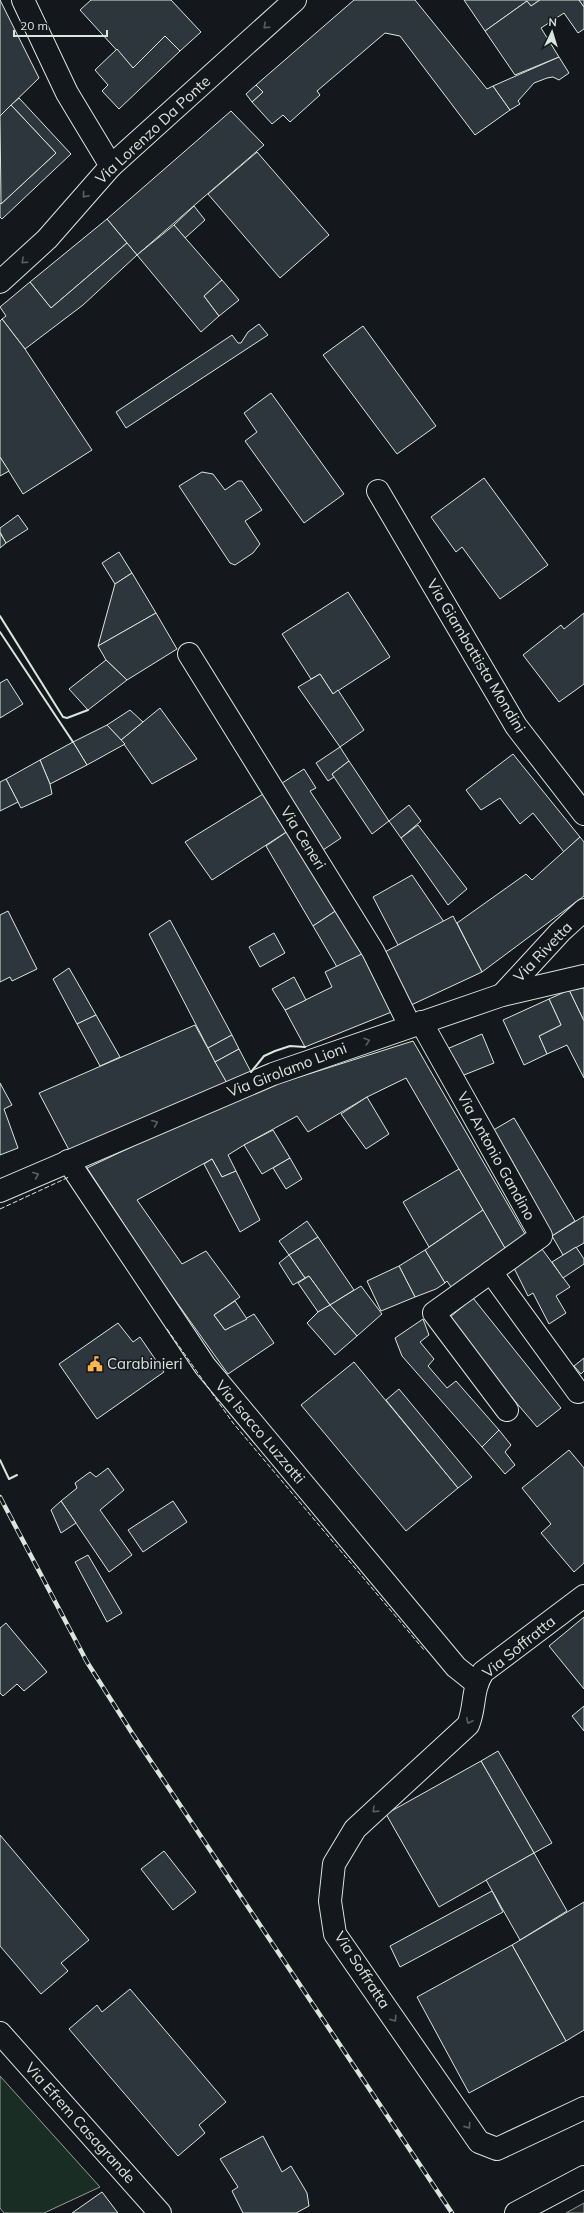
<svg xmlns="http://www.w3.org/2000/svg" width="584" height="2213" font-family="Mulish,sans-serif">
<rect width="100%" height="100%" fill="#14181c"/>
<polygon fill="#1a2d24" stroke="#939e99" points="0,2076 100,2187 44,2213 4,2213 0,2208"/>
<polygon fill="#24282b" stroke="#939e99" points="584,2203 584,2213 566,2213"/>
<g fill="#2c363c" stroke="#d8e6dc">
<polygon points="0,0 39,78 0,116"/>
<polygon points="91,0 171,0 201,32 180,51 165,36 133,68 80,10"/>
<polygon points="354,0 415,0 487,89 493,86 510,110 475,135 400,36 385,33 317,91 320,95 290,122 283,115 272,124 252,102 263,92 256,85"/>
<polygon points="464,0 540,0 531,6 527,1 485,31"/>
<polygon points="540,0 579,0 584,7 584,29 578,33 564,13 541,28 559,57 515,75 485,31 527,1 531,6"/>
<polygon points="579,0 584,0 584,7"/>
<polygon points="165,36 180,51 119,109 102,91 108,85 95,70 117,49 133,68"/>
<polygon points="559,57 569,73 559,80 553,77 547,78 534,83 518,101 520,104 510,110 493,86"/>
<polygon points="256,85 263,92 252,102 246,94"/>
<polygon points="19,98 71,154 2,219 0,217 0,203 1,204 56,153 11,105"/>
<polygon points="11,105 56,153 1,204 0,116"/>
<polygon points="231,111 264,145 137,255 107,219"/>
<polygon points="257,152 329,235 280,278 208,194"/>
<polygon points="194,206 205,220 185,238 174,225"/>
<polygon points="107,219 127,243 51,308 30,282"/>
<polygon points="174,225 222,280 204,296 219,316 201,332 137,255"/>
<polygon points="127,243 137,255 83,305 25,349 2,319 6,316 0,307 30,282 51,308"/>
<polygon points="222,280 239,300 219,316 204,296"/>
<polygon points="2,319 25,349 92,450 23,494 0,457 0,321"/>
<polygon points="259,324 268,335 126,428 116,412 232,335 238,343 241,343 248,332"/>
<polygon points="363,326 436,426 397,454 323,355"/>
<polygon points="271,393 344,494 304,523 245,441 257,432 244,413"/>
<polygon points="0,457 9,471 0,476"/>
<polygon points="202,472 213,474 225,490 238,481 242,481 262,510 245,521 260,544 253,553 235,565 230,563 179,486"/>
<polygon points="484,478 548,565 500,599 462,547 456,552 431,517"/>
<polygon points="18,515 28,529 6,543 0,532 0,528"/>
<polygon points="0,533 6,543 0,548"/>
<polygon points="119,552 132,573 115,584 102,563"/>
<polygon points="132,573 156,613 98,646 115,584"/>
<polygon points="348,592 390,657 333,694 320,674 311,679 282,634"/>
<polygon points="156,613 177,649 127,680 106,660 98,646"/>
<polygon points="584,613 584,684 559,702 523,655 561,625 564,629"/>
<polygon points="106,660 127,680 88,710 69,689"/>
<polygon points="320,674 333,694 338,690 364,730 340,747 298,687"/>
<polygon points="7,679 23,704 0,718 0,683"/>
<polygon points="160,708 197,759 152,784 121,740"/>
<polygon points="130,710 143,722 121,740 107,725"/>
<polygon points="107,725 125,744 87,765 73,742"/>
<polygon points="73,742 87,765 50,784 40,760"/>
<polygon points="340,747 349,761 332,774 334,777 328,781 316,763"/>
<polygon points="513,754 580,837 564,852 533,813 520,824 500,798 481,810 466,790"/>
<polygon points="40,760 50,784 52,794 21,808 6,779"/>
<polygon points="349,761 389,821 372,834 332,774"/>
<polygon points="304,769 316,788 310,791 341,838 323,850 279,785"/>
<polygon points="6,779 18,802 0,811 0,782"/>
<polygon points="268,791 291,829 212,880 185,842"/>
<polygon points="409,805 421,821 401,838 389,821"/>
<polygon points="418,825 467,889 448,905 401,838"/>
<polygon points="291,829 340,908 313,926 266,846"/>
<polygon points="580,837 584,842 584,896 482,972 457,923 526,874 532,880"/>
<polygon points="412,875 444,922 398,945 373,897"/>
<polygon points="340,908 366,952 337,967 313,926"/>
<polygon points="8,911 37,969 12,981 10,977 0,982 0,915"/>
<polygon points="453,916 482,972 409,1006 383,953"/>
<polygon points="170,920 232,1035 208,1048 149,934"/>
<polygon points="274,933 285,953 260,967 249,947"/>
<polygon points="366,952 394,1011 305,1047 285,1010 332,987 325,972"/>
<polygon points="69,968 96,1015 77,1024 53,979"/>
<polygon points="294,977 306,1000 285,1010 272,989"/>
<polygon points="584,988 584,1021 569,990"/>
<polygon points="569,990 584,1021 584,1078 567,1045 547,1054 539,1036 561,1025 549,999"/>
<polygon points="549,999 561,1025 539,1036 547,1054 524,1065 503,1020"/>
<polygon points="96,1015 120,1057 100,1066 77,1024"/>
<polygon points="195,1025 227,1083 69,1150 39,1093"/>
<polygon points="482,1034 494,1063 459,1077 447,1049"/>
<polygon points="232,1035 239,1049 215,1062 208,1048"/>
<polygon points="413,1041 525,1234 506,1250 406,1078 367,1097 308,1132 297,1116 244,1145 228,1155 236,1171 222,1177 212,1159 137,1200 182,1264 206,1251 240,1297 214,1315 225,1330 254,1314 274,1343 228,1374 160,1279 87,1168 239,1096"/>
<polygon points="239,1049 251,1072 227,1083 215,1062"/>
<polygon points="0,1083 12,1105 4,1109 18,1148 0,1155"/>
<polygon points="367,1097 389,1134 366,1149 341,1114"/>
<polygon points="514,1118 575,1221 552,1236 490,1132"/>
<polygon points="273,1130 290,1158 262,1174 244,1145"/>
<polygon points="290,1158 302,1179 286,1189 273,1168"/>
<polygon points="212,1159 222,1177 236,1171 260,1220 240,1232 204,1164"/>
<polygon points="459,1169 483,1210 429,1247 403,1202"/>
<polygon points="483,1210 506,1250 453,1290 447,1281 445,1283 425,1250"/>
<polygon points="584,1216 584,1243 563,1255 552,1236"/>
<polygon points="307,1221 318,1237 289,1255 279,1241"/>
<polygon points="318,1237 354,1290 330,1305 309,1276 305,1278 289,1255"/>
<polygon points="539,1245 570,1287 556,1296 566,1313 549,1324 533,1293 528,1296 513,1266"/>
<polygon points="576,1247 584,1259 584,1264 563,1278 552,1262"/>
<polygon points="425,1250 445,1283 436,1289 415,1297 399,1266"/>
<polygon points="289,1255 305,1278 293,1285 279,1263"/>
<polygon points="399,1266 415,1297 381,1311 367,1281"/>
<polygon points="309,1276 330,1305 318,1312 298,1283"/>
<polygon points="361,1286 382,1314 357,1336 330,1305"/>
<polygon points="473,1298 561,1408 537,1427 485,1366 450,1317"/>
<polygon points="235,1301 247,1319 225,1330 214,1315"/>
<polygon points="330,1305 357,1336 335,1355 307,1323 318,1312"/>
<polygon points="423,1319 429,1335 420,1342 434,1359 428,1366 447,1388 456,1381 499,1430 482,1447 402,1356 395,1338"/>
<polygon points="118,1323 133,1342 140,1337 164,1372 97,1419 59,1364"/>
<polygon points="584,1358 584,1371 581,1374 574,1366"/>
<polygon points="354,1362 458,1488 406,1531 301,1405"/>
<polygon points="399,1389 472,1477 458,1488 386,1400"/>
<polygon points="499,1430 511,1445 505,1452 515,1465 505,1474 482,1447"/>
<polygon points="569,1450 584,1468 584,1563 574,1572 541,1533 551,1524 522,1488"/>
<polygon points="108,1468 124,1490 100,1510 132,1555 109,1572 61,1501 77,1488 75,1483 90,1472 96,1477"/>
<polygon points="61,1501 76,1523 61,1533 51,1510"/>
<polygon points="173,1501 187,1522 143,1552 128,1530"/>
<polygon points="88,1555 122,1613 107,1622 75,1562"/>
<polygon points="584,1617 584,1689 549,1646"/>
<polygon points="6,1623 47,1672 24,1691 17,1684 3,1696 0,1693 0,1628"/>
<polygon points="584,1706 584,1731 572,1716"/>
<polygon points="498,1751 552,1843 534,1853 481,1761"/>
<polygon points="481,1761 534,1853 439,1907 386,1814"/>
<polygon points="0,1835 89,1940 61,1963 68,1971 41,1994 0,1946"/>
<polygon points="164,1851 196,1892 173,1910 141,1869"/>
<polygon points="534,1853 567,1911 520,1940 486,1880"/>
<polygon points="492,1891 503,1912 400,1967 390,1946"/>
<polygon points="584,1902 584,2030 566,2041 512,1945"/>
<polygon points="512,1945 566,2041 469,2093 417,1997"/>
<polygon points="130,1989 226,2102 199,2125 205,2133 178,2156 69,2029 97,2005 102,2012"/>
<polygon points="263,2136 282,2172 291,2166 307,2193 309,2206 296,2213 243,2213 232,2191 238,2187 220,2159"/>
<polygon points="102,2192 118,2213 72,2213"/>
</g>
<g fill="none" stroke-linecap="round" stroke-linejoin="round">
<g stroke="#d8e6dc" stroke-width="24">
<g id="minor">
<polyline points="23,0 67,93 111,166"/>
<polyline points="0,282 47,239 111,166 295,0"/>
<polyline points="378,491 516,726 584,814"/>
<polyline points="189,654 373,951 410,1026"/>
<polyline points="502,995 560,932 584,910"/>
<polyline points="421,1022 541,1236 434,1313 507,1410"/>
<polyline points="68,1161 205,1366 456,1667 476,1683"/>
<polyline points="0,1191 273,1074 502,995 584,976"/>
<polyline points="491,1272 578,1392"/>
<path d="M584 1596 483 1672C471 1691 476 1706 468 1725L355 1829 334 1864 330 1901 335 1934 479 2142 497 2149 584 2108"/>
<polyline points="0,2033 160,2213"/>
<polyline points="516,2213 584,2177"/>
</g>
</g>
<use href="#minor" stroke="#14181c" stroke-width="22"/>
<g stroke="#d8e6dc" stroke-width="4.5">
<polyline id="rail" points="0,1497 87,1662 132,1733 452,2213"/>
</g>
<use href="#rail" stroke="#14181c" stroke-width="3" stroke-dasharray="9" stroke-linecap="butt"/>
<g stroke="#d8e6dc" stroke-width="1" stroke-dasharray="5 2" stroke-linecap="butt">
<polyline points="0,1209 69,1177"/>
<polyline points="167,1329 233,1423 424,1650"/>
</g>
<g stroke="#d8e6dc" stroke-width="2">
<polyline points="0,616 63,717 67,718 88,710"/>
<polyline points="0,632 73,742"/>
<polyline points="251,1072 264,1056 275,1051 290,1046 305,1047"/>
<polyline points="0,1460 9,1479 17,1475"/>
</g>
</g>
<defs><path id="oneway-chevron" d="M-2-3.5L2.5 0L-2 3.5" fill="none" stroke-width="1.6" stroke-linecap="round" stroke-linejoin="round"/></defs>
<g stroke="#59605f">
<use href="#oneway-chevron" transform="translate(266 26) rotate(138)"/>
<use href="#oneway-chevron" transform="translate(85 195) rotate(131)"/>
<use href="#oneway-chevron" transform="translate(24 261) rotate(138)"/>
<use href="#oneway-chevron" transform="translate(367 1041) rotate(-19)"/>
<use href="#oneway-chevron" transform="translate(155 1123) rotate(-23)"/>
<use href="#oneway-chevron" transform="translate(36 1175) rotate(-23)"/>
<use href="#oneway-chevron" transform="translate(469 1721) rotate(116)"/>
<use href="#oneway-chevron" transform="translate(375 1810) rotate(136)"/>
<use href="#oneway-chevron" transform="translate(394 2019) rotate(55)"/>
<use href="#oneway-chevron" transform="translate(468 2126) rotate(55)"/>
</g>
<defs>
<g id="civic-bare" transform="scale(1.2)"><path d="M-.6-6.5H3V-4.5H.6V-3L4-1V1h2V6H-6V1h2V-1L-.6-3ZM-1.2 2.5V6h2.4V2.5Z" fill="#ffb74d" stroke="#14181c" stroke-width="2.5" paint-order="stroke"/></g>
</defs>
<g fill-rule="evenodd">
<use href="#civic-bare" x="95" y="1364"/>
</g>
<g text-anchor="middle" stroke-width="3" stroke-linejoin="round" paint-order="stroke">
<g font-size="15" fill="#d8e6dc" stroke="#14181c">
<text transform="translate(153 130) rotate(-43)" y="5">Via Lorenzo Da Ponte</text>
<text transform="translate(476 656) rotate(59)" y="5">Via Giambattista Mondini</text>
<text transform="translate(303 838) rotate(58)" y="5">Via Ceneri</text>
<text transform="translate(543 952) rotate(-46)" y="5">Via Rivetta</text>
<text transform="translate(287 1070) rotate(-21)" y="5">Via Girolamo Lioni</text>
<text transform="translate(496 1156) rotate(61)" y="5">Via Antonio Gandino</text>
<text transform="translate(260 1432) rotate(50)" y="5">Via Isacco Luzzatti</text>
<text transform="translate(519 1647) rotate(-39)" y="5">Via Soffratta</text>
<text transform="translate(362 1970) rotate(57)" y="5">Via Soffratta</text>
<text transform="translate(80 2123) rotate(48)" y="5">Via Efrem Casagrande</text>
</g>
<g font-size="15" fill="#d8e6dc" stroke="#14181c" text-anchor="start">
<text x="107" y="1369">Carabinieri</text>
</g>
</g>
<g transform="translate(552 32) rotate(4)" stroke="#14181c" stroke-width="3" paint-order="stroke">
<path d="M0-3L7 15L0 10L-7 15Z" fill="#d8e6dc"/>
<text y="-6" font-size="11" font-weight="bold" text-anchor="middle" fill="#d8e6dc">N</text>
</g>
<path d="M14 30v6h93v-6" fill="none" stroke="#d8e6dc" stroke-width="2"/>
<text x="20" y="30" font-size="12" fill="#d8e6dc" stroke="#14181c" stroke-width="3" paint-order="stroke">20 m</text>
</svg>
